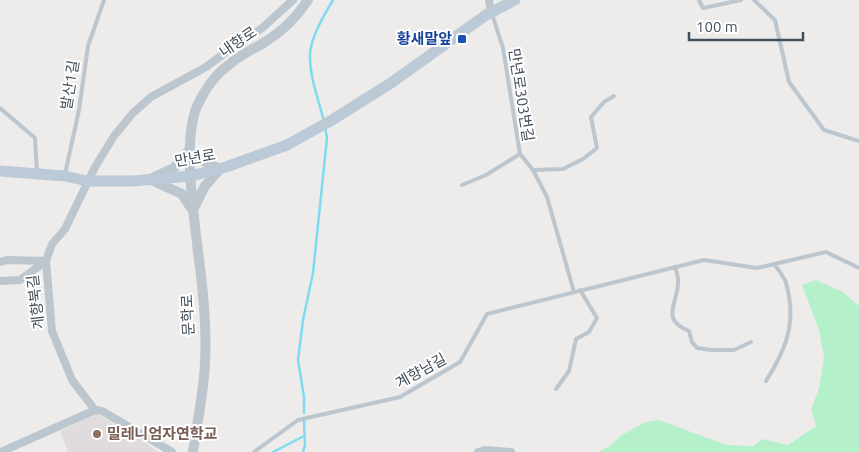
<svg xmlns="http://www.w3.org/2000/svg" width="859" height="452" font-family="Ubuntu,'Noto Sans KR',sans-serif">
<rect width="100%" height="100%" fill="#eeebeb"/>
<polygon fill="#e0dcdd" points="97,414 137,436 158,452 68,452 60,431"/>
<polygon fill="#b4f1ca" points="816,280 843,292 859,306 859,452 598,452 610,446 620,436 646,422 659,420 726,445 753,446 762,439 788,445 816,426 811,409 819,389 824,357 819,330 802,285"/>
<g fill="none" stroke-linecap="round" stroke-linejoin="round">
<g stroke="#7edcf1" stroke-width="2.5">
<path d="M324 122C319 100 310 79 310 57 309 41 325 13 333 0"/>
<polyline points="304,413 304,397 298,360 303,320 313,273 327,138 325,127"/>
<polyline points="273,452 304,436"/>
<polyline points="303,452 305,445 304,421"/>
</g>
<g stroke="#bbc6cf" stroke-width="4">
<polyline points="699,0 703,8 741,0"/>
<polyline points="754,0 775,20 789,82 824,130 859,141"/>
<polyline points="492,14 503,48 520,154 533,170 547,197 574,292"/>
<polyline points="0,108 35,138 37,172"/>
<polyline points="533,170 563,169 583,159 597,148 591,117 604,102 614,96"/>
<polyline points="65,174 79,110 88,46 104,0"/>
<polyline points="462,185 486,175 520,154"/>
<path d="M675 267C676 271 678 275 678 279 680 301 658 319 689 331L692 342 697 348 712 350H734L751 342"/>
<path d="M766 381C783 354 795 328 789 296 788 291 787 285 785 280 782 275 778 269 774 264"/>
<polyline points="556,389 569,371 576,339 589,332 597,318 580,290"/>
<polyline points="254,452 298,420 400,397 460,362 487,314 704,260 757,268 826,252 859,268"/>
</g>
<g stroke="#bbc6cf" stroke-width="8">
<polyline points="489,0 491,12"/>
<polyline points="0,262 7,260 46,261 52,244 65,229 95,167 114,136 133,113 151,97 206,67 233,47 261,29 293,0"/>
<polyline points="0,281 20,280 46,261 52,331 72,380 95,410"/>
<polyline points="1,452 95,410 102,411 172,452"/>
<polyline points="478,452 485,450 511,452"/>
</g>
<g stroke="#bbc6cf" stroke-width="10">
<polyline points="154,177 174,168 190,149 193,156 220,169 205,186 194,208"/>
<polyline points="149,179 182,194 191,208"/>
<path d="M193 452C197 422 204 392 205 362 207 326 203 288 198 252 194 215 181 135 199 102 206 88 217 73 230 64 241 54 256 48 268 40 284 30 298 15 308 0"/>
</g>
<polyline stroke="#bcc9d7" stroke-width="11" points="0,171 65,176 87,181 132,181 191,176 226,167 287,145 332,120 391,83 486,15 515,0"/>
</g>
<rect fill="#1a4fb4" stroke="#fff" stroke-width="2" x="457" y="34" width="10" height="10" rx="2.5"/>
<circle fill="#8d6e63" stroke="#fff" stroke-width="2" cx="97" cy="434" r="5"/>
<g text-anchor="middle" stroke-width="4" stroke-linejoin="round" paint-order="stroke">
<g font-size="15" font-weight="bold" fill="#164399" stroke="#fff" text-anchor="end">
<text x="452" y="44">황새말앞</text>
</g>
<g font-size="15" fill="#434f5a" stroke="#fff">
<text transform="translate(238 42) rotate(-34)" y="5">내향로</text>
<text transform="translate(70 85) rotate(-81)" y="5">발산1길</text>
<text transform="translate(521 95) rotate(81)" y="5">만년로303번길</text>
<text transform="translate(195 158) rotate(-10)" y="5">만년로</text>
<text transform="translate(36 302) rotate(-97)" y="5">계향북길</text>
<text transform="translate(188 315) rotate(-93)" y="5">문학로</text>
<text transform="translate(421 371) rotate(-29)" y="5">계향남길</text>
</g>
<g font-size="15" font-weight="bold" fill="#785e54" stroke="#fff" text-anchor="start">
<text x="107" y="439">밀레니엄자연학교</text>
</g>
</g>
<path d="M689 32v8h114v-8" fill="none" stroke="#434f5a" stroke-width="2.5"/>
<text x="696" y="32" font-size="15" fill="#434f5a" stroke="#ffffff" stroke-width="4" paint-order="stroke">100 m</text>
</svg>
